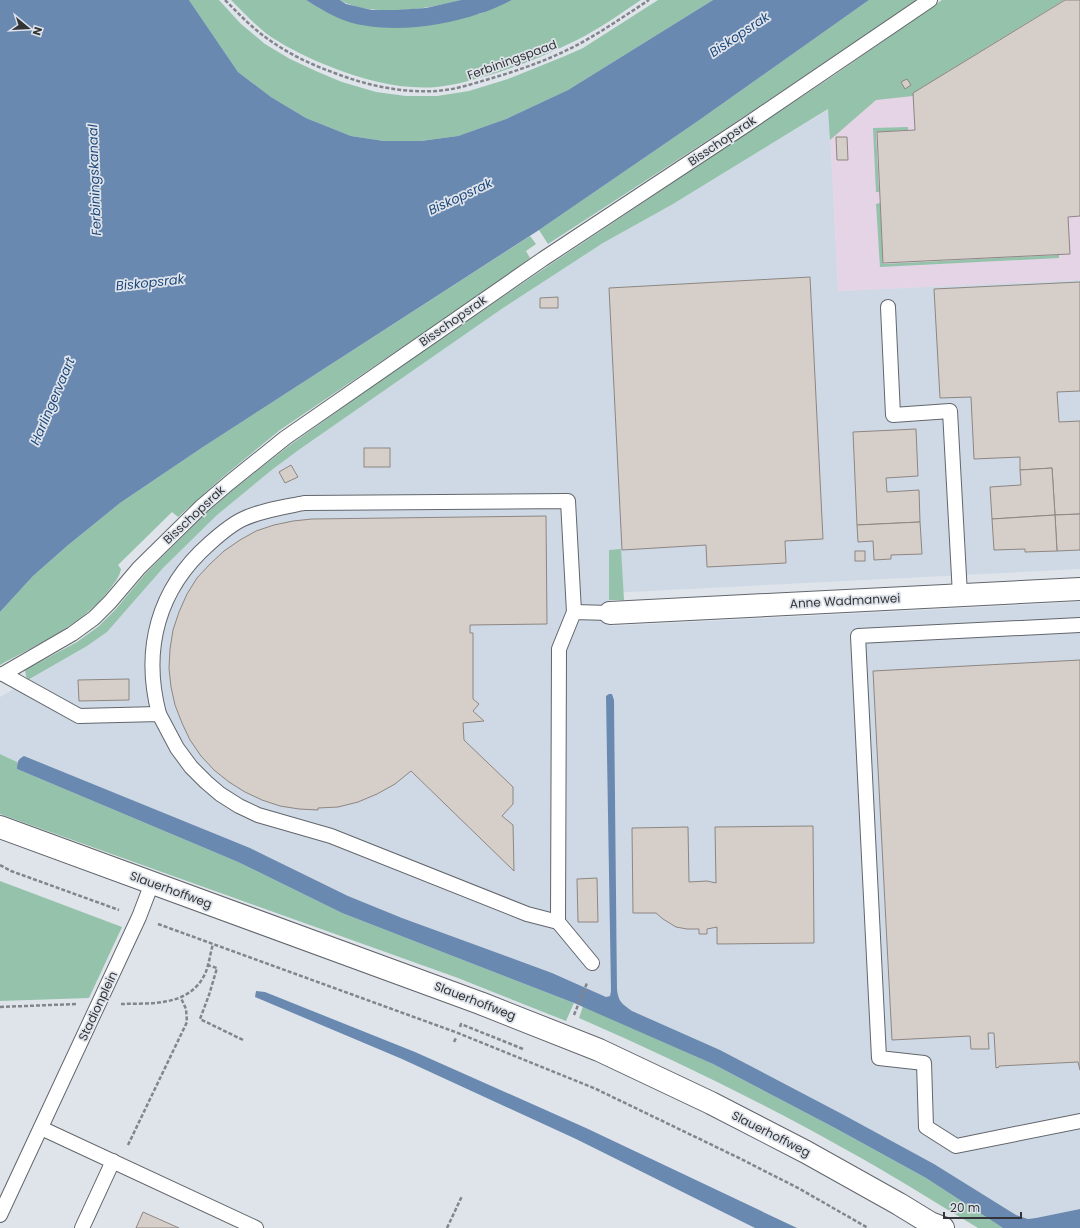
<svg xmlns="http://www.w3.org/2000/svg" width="1080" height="1228" font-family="Poppins,sans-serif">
<rect width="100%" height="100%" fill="#dfe4eb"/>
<polygon fill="#ced9e5" points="829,109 838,291 1080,280 1080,569 610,593 610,626 1080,602 1080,1209 1036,1218 1029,1219 1016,1215 934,1164 842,1114 720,1050 632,1011 622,1004 618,997 617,989 614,700 612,694 609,694 611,991 610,996 606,997 552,973 402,918 348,896 250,848 24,756 20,758 17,762 0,754 0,697 87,646 107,632 163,568 217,515 273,469 300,449 503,308 603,243 673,204"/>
<polygon fill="#e5d4e5" points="1005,0 1080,0 1080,280 838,291 829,109"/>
<g fill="#95c2aa">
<polygon points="189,0 219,0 241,24 265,44 290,59 318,72 342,82 376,92 406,96 437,96 469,91 508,79 565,56 583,48 658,0 713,0 568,90 506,119 458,136 421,141 384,141 351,136 306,118 271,97 238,72"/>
<path d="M231 0H306L325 11 479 14 512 0H641C620 14 599 29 577 40 549 54 519 66 490 75 472 80 455 85 437 87 400 90 364 80 331 67 310 59 290 49 271 37 257 27 244 13 231 0Z"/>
<path d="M340 0H461C429 9 370 18 340 0Z"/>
<polygon points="869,0 917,0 742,118 548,244 539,230 698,121"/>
<polygon points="942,0 1064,0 913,93 913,96 876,100 830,140 828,109 673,204 603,243 503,308 300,449 273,469 217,515 163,568 107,632 87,646 28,680 26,676 25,670 77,642 99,626 115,610 146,573 206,513 234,489 290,445 387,376 548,266 836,74"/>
<polygon points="908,127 908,130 876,132 879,192 876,192 873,128"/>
<polygon points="880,203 883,264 1059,255 1059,258 880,267 876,204"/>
<path d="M530 236 536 244 526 251 530 258 497 283 280 430 224 476 178 517 172 512 118 565 121 569C119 578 115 582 109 590 82 625 38 644 0 665V612L33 576 67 546 120 503 203 447Z"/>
<polygon points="621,549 624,600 609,600 609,550"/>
<polygon points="0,754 17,762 17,769 238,862 342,913 574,1003 566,1021 458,978 0,814"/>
<polygon points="0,881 122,927 89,998 0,1001"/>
<path d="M583 1006 713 1064 835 1128 926 1178 1003 1228H978C933 1201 889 1173 843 1148 757 1100 669 1057 579 1018Z"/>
</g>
<g fill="#6a89b0">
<polygon points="0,0 189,0 238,72 271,97 306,118 351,136 384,141 421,141 458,136 506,119 568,90 713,0 869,0 698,121 539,230 203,447 120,503 67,546 33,576 0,612"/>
<path d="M306 0H340L346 4 372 10H396L426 8 461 0H512C501 5 490 11 478 14 441 27 384 34 346 21 332 16 319 8 306 0Z"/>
<path d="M609 694H612L614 700 617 989C618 1001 622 1004 632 1011L720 1050 842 1114 934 1164 1016 1215 1028 1219 1036 1218 1080 1209V1228H1003L926 1178 835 1128 713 1064 574 1003 342 913 238 862 17 769C17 762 18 759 24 756L250 848 348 896 402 918 552 973 606 997 610 996 611 991 606 696Z"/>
<polygon points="256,991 265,992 415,1052 586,1128 797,1228 755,1228 576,1139 402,1059 255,997"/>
</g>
<g fill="#d6cec9" stroke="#8d8682">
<polygon points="1065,0 1080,0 1080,216 1068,217 1070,254 883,263 877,132 915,130 913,93"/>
<polygon points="907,79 911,85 905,89 901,82"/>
<polygon points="836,137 847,137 848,160 837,160"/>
<polygon points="810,277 823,539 785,541 786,563 707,567 706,545 622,550 609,288"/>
<polygon points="1080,282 1080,391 1057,392 1059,422 1080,421 1080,514 1055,515 1052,468 1020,470 1020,457 974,459 971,397 940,398 934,289"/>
<polygon points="558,297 558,308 540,308 540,298"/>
<polygon points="916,429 918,476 886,478 887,492 919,490 920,522 857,525 853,432"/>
<rect x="364" y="448" width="26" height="19"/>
<polygon points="291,465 298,477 285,483 279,472"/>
<polygon points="1052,468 1055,515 992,519 990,487 1021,485 1020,470"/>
<polygon points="1080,514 1080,550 1057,551 1055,515"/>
<polygon points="1055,515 1057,551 1025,552 1025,549 994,550 992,519"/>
<polygon points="546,516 547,624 470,625 470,633 473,633 473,699 479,704 473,711 484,721 463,723 464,740 513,787 513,804 502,816 513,825 514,871 411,771 395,784 377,794 358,802 338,807 318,808 318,810 299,809 280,806 262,800 245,792 229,782 214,770 201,756 190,740 182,723 175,705 171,687 169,668 170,649 173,630 179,612 187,594 197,578 210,564 224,551 240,540 256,531 274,525 293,521 312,519"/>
<polygon points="920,522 922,554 891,555 891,559 874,560 873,541 858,542 857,525"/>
<rect x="855" y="551" width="10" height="10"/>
<polygon points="1080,660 1080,1070 1078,1062 999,1066 999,1067 996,1068 994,1033 988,1033 989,1049 971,1049 970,1036 892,1040 873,671"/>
<polygon points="129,679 129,700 79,701 78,680"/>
<polygon points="813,826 814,943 717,944 717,927 707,929 707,934 699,934 699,929 687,929 676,927 663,919 656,913 633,913 632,828 688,827 689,882 707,881 716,883 715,827"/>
<polygon points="597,878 598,922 578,922 577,879"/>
<polygon points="143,1212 179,1228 136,1228"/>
</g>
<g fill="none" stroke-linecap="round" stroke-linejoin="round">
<g stroke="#62666c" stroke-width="16">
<g id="lane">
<polyline points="888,307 893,415 950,411 960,595"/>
<polyline points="1080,625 858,636 879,1058 924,1063 926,1127 956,1146 1080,1121"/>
<polyline points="3,674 72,634 94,618 110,602 139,568 202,506 229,483 285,438 543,259 746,125 930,0"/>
<polyline points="3,674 79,716 159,714 177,748 191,767 206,782 220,794 239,806 258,815 331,836 527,914 558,922"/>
<path d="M159 714C142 649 158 589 209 544 219 535 230 525 243 519 262 510 284 507 304 503L568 501 574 612"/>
<polyline points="592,963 558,922 559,649 574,612 610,613"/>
<polyline points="41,1128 256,1228"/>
<polyline points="0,1215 139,917 152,883"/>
<polyline points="82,1228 113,1161"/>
</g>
</g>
<g stroke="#62666c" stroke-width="24">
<polyline id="street" points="610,613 1080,589"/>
</g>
<g stroke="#62666c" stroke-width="24">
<polyline id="secondary" points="0,827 480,1003 599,1050 711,1103 806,1152 899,1204 930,1223 943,1228"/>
</g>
<g stroke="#82858a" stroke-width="2.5" stroke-dasharray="4 2" stroke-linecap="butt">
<path d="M225 0C239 14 252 28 268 39 287 53 310 64 332 72 365 85 400 93 436 91 454 90 472 84 489 79 520 70 551 59 579 44 603 31 626 15 649 0"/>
<polyline points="0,865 11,871 119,910"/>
<polyline points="158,924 458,1033 596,1089 739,1158 800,1189 868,1228"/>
<polyline points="207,965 217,968 209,995 200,1019 243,1040"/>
<path d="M121 1004C151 1003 189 1007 205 974 209 965 210 954 213 944"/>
<polyline points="0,1007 76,1004"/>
<polyline points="574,1015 587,983"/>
<polyline points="460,1027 461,1024 523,1049"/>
<polyline points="454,1042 456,1038"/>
<polyline points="128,1145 187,1022 186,1009 181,998"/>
<polyline points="447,1228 462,1196"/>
</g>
<use href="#lane" stroke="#fff" stroke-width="14"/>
<use href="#street" stroke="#fff" stroke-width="22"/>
<use href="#secondary" stroke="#fff" stroke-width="22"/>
</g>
<g text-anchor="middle" stroke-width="3.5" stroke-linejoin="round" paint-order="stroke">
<g font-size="12" fill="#323437" stroke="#dfe4eb">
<text transform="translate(512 60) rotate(-20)" y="4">Ferbiningspaad</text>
<text transform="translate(722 141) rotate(-34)" y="4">Bisschopsrak</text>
<text transform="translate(453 321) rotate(-35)" y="4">Bisschopsrak</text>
<text transform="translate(194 515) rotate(-43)" y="4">Bisschopsrak</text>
<text transform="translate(845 601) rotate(-3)" y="4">Anne Wadmanwei</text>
<text transform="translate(171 890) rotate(20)" y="4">Slauerhoffweg</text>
<text transform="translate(475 1001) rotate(21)" y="4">Slauerhoffweg</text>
<text transform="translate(98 1006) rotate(-65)" y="4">Stadionplein</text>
<text transform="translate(771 1134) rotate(27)" y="4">Slauerhoffweg</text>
</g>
<g font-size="13" font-style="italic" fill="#1d487b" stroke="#dfe4eb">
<text transform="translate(739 34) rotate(-34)" y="5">Biskopsrak</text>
<text transform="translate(94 180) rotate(-92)" y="5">Ferbiningskanaal</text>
<text transform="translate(460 196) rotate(-25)" y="5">Biskopsrak</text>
<text transform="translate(150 282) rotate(-6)" y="5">Biskopsrak</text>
<text transform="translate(52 401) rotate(-67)" y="5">Harlingervaart</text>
</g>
</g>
<g transform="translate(28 28) rotate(108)" stroke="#dfe4eb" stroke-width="3" paint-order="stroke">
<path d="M0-3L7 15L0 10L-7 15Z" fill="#323437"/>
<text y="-6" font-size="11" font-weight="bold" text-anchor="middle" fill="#323437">N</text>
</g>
<path d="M944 1212v6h77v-6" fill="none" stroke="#323437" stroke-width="2"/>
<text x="950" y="1212" font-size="12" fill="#323437" stroke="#dfe4eb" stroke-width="3" paint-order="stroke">20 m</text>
</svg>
